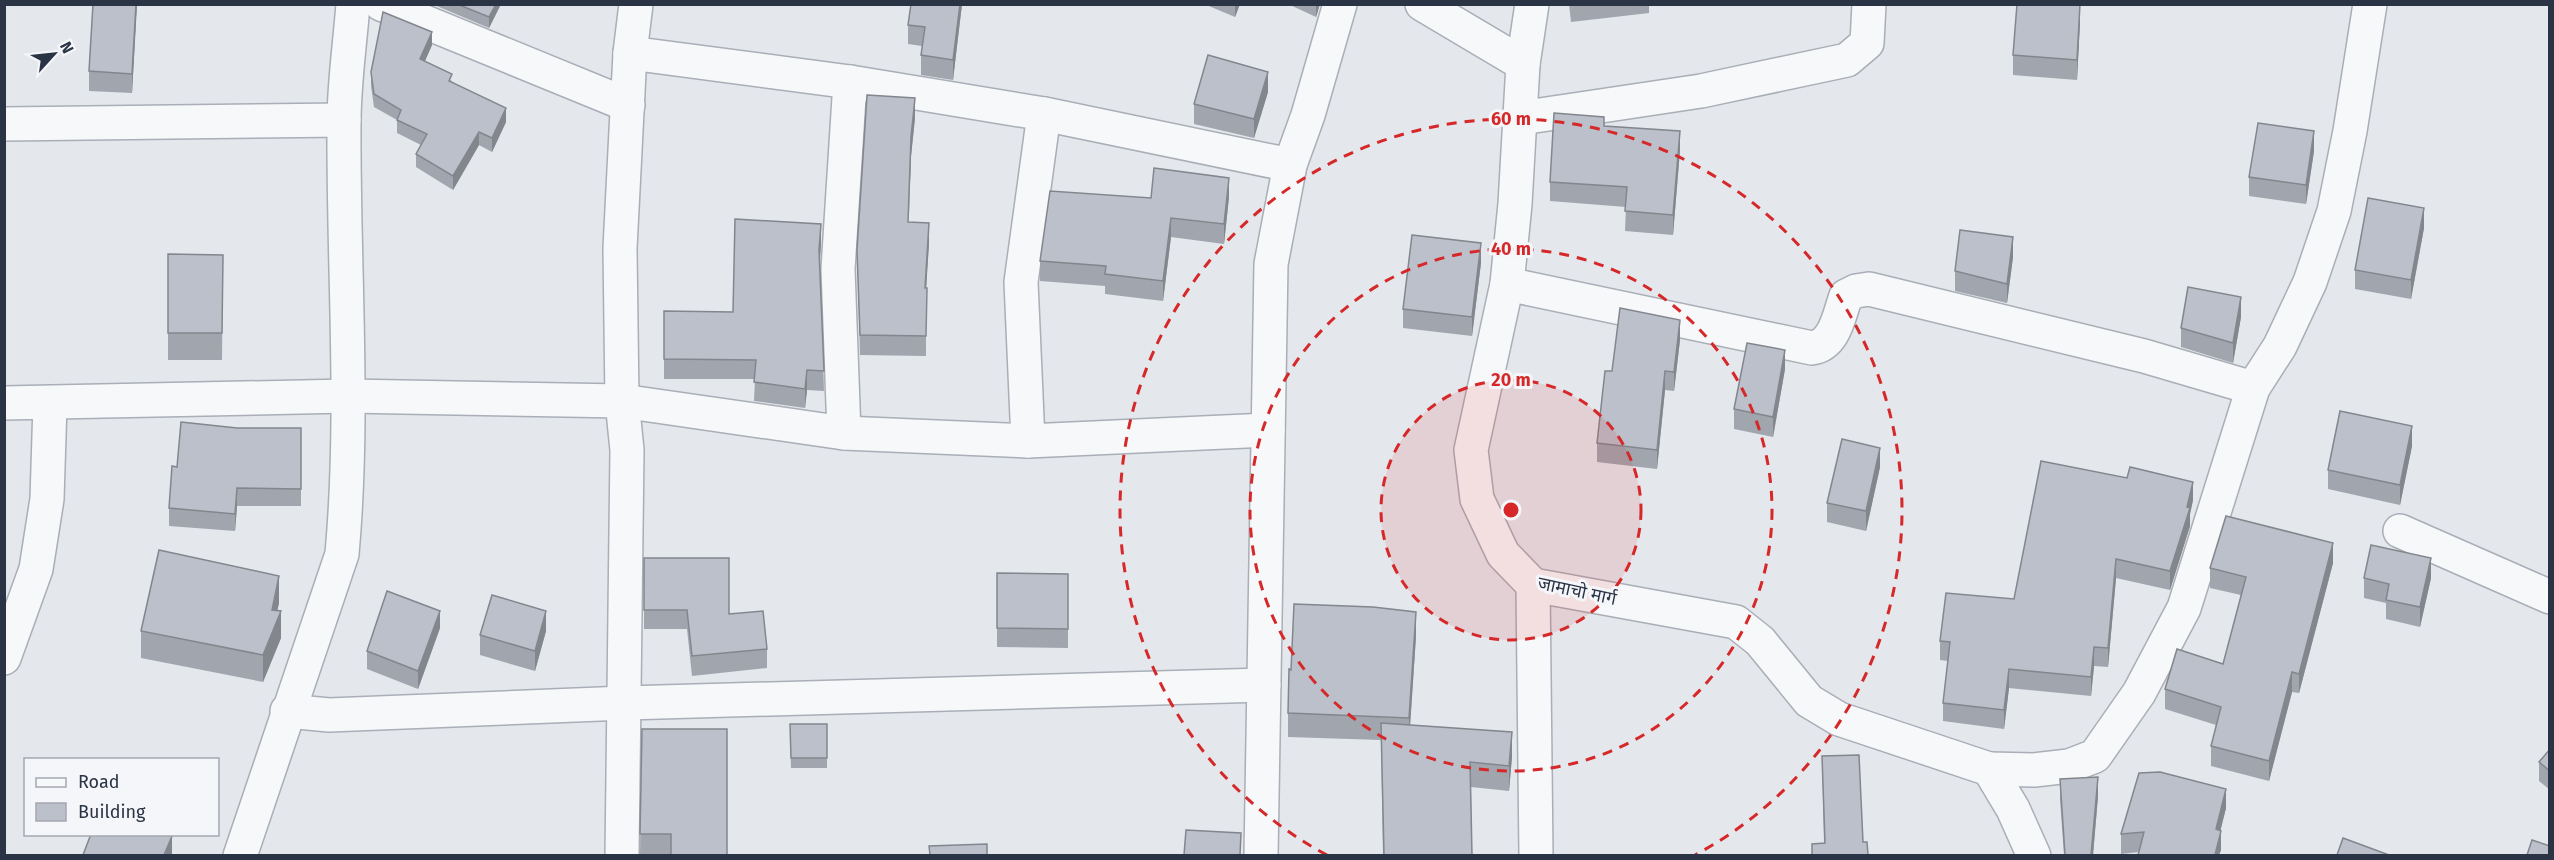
<svg xmlns="http://www.w3.org/2000/svg" width="2554" height="860" font-family="'Fira Sans','Noto Sans Devanagari',sans-serif">
<rect width="100%" height="100%" fill="#e4e7ec"/>
<g fill="none" stroke-linecap="round" stroke-linejoin="round">
<g stroke="#a9aeb7" stroke-width="36">
<g id="minor">
<polyline points="381,4 628,105"/>
<polyline points="636,4 630,53 850,82 1044,114 1021,282 1028,441 1268,430"/>
<polyline points="1523,64 1532,4"/>
<polyline points="1044,114 1290,165"/>
<polyline points="1521,118 1701,91 1847,60 1867,43 1869,4"/>
<polyline points="4,124 344,120"/>
<path d="M1507 284 1812 348C1835 345 1839 315 1846 296L1856 291 1869 289 2144 356 2253 388"/>
<polyline points="4,403 348,396 622,401 620,248 630,53"/>
<polyline points="844,433 838,269 850,82"/>
<polyline points="2400,531 2550,597"/>
<polyline points="1533,585 1536,856"/>
<polyline points="4,658 36,569 47,499 50,404"/>
<polyline points="287,711 329,715 625,703 1264,685"/>
<polyline points="1989,769 2034,770 2069,766 2095,756 2139,693 2184,608 2253,388 2280,346 2310,282 2334,211 2350,131 2370,4"/>
<path d="M240 856 342 554C355 410 343 266 344 122 344 83 350 44 353 4"/>
<polyline points="622,856 627,450 622,401 844,433 1028,441"/>
<polyline points="1261,856 1271,264 1290,165 1308,115 1340,4"/>
</g>
</g>
<g stroke="#a9aeb7" stroke-width="36">
<polyline id="tertiary" points="1422,4 1523,64 1515,204 1507,284 1471,450 1477,499 1503,554 1533,585 1736,622 1760,641 1809,701 1839,719 1989,769 2013,809 2034,856"/>
</g>
<use href="#minor" stroke="#f7f8fa" stroke-width="33"/>
<use href="#tertiary" stroke="#f7f8fa" stroke-width="33"/>
</g>
<g fill="#a1a5ae">
<polygon points="137,4 132,93 89,91 89,71"/>
<polygon points="432,4 501,4 489,28"/>
<polygon points="911,4 962,4 953,80 921,75 921,55 922,46 908,44 908,25"/>
<polygon points="1204,4 1240,4 1235,17"/>
<polygon points="1288,4 1320,4 1316,17"/>
<polygon points="1569,4 1649,4 1649,13 1571,22"/>
<polygon points="2080,22 2077,80 2013,75 2013,55"/>
<polygon points="432,45 425,61 506,122 492,152 479,145 453,190 416,167 416,154 421,145 397,133 397,120 374,107 371,86 371,72"/>
<polygon points="1268,92 1254,138 1194,124 1194,104"/>
<polygon points="915,118 911,156 908,222 929,243 926,288 926,356 860,355 857,250"/>
<polygon points="1604,126 1680,150 1673,235 1625,231 1626,207 1550,201 1550,182"/>
<polygon points="2314,151 2306,204 2249,196 2249,177"/>
<polygon points="1229,197 1224,244 1171,237 1163,301 1105,294 1105,286 1040,281 1040,261 1151,198"/>
<polygon points="2424,228 2411,299 2355,289 2355,270"/>
<polygon points="821,244 820,262 824,391 807,390 805,408 754,401 755,379 664,379 664,311 733,312"/>
<polygon points="168,254 223,255 222,360 168,360"/>
<polygon points="2013,257 2007,303 1955,291 1955,271"/>
<polygon points="1481,263 1472,336 1403,328 1403,309"/>
<polygon points="2241,317 2233,363 2181,347 2181,328"/>
<polygon points="1680,340 1674,391 1665,390 1657,469 1597,462 1597,443"/>
<polygon points="1785,369 1773,437 1734,429 1734,409"/>
<polygon points="237,428 301,428 301,506 237,506 235,531 169,526 169,508 177,467"/>
<polygon points="2412,446 2400,505 2328,489 2328,470"/>
<polygon points="1880,467 1866,531 1827,522 1827,503"/>
<polygon points="2193,500 2190,514 2190,526 2170,590 2116,578 2108,667 2094,666 2091,696 2009,688 2004,729 1943,721 1943,703 1948,661 1940,660 1940,641"/>
<polygon points="644,558 729,614 767,649 767,668 692,676 687,629 644,629"/>
<polygon points="2333,563 2299,693 2292,692 2269,781 2211,766 2211,746 2216,725 2165,709 2165,689 2223,664 2241,595 2210,588 2210,568"/>
<polygon points="997,573 1068,574 1068,648 997,647"/>
<polygon points="2364,578 2431,578 2420,627 2386,619 2386,603 2364,598"/>
<polygon points="279,603 277,610 281,638 263,682 141,658 141,631"/>
<polygon points="440,628 418,689 367,669 367,651"/>
<polygon points="546,631 535,671 480,655 480,635"/>
<polygon points="1416,636 1410,725 1512,757 1509,791 1471,787 1472,855 1383,855 1381,740 1288,737 1288,713 1291,670"/>
<polygon points="790,724 827,724 827,768 791,768"/>
<polygon points="642,729 727,855 640,855"/>
<polygon points="2550,749 2550,790 2539,781 2539,762"/>
<polygon points="1822,756 1863,842 1868,855 1812,855 1812,844 1824,843"/>
<polygon points="2060,779 2098,796 2093,855 2064,855 2060,799"/>
<polygon points="2226,808 2220,831 2221,850 2219,855 2138,855 2139,852 2121,854 2121,834"/>
</g>
<g fill="#83868d">
<polygon points="136,4 137,4 132,93 132,74"/>
<polygon points="496,4 501,4 489,28 489,17"/>
<polygon points="960,4 962,4 953,80 953,60"/>
<polygon points="1235,4 1240,4 1235,17"/>
<polygon points="1316,4 1320,4 1316,17"/>
<polygon points="2080,4 2080,22 2077,80 2077,60"/>
<polygon points="432,32 432,45 420,72 420,59"/>
<polygon points="1268,72 1268,92 1254,138 1254,119"/>
<polygon points="915,98 915,118 911,156 908,241 911,137"/>
<polygon points="506,108 506,122 492,152 492,138"/>
<polygon points="1680,131 1680,150 1673,235 1673,215"/>
<polygon points="2314,131 2314,151 2306,204 2306,185"/>
<polygon points="479,132 479,145 453,190 453,176"/>
<polygon points="1229,178 1229,197 1224,244 1224,224"/>
<polygon points="2424,208 2424,228 2411,299 2411,280"/>
<polygon points="1171,218 1171,237 1163,301 1163,281"/>
<polygon points="929,223 929,243 925,308 925,288"/>
<polygon points="821,224 821,244 819,270 819,250"/>
<polygon points="2013,237 2013,257 2007,303 2007,284"/>
<polygon points="1481,243 1481,263 1472,336 1472,317"/>
<polygon points="2241,297 2241,317 2233,363 2233,343"/>
<polygon points="1680,320 1680,340 1674,391 1674,372"/>
<polygon points="1785,350 1785,369 1773,437 1773,417"/>
<polygon points="807,370 807,390 805,408 805,389"/>
<polygon points="1665,371 1665,390 1657,469 1657,450"/>
<polygon points="2412,426 2412,446 2400,505 2400,485"/>
<polygon points="1880,448 1880,467 1866,531 1866,511"/>
<polygon points="2193,482 2193,500 2190,514 2190,526 2170,590 2170,571 2187,507"/>
<polygon points="237,488 237,506 235,531 235,514"/>
<polygon points="2333,543 2333,563 2299,693 2299,674"/>
<polygon points="2431,558 2431,578 2420,627 2420,607"/>
<polygon points="2116,559 2116,578 2108,667 2108,648"/>
<polygon points="279,576 279,603 273,631 281,611 281,638 263,682 263,655"/>
<polygon points="440,611 440,628 418,689 418,671"/>
<polygon points="546,611 546,631 535,671 535,651"/>
<polygon points="1416,612 1416,636 1409,742 1409,718"/>
<polygon points="2094,647 2094,666 2091,696 2091,677"/>
<polygon points="2009,669 2009,688 2004,729 2004,710"/>
<polygon points="2292,672 2292,692 2269,781 2269,761"/>
<polygon points="1512,732 1512,757 1509,791 1509,766"/>
<polygon points="2098,777 2098,796 2093,855 2091,855"/>
<polygon points="2226,789 2226,808 2216,849 2216,829"/>
<polygon points="2221,831 2221,850 2219,855 2215,855"/>
<polygon points="172,836 172,855 164,855"/>
</g>
<g fill="#bbc0ca" stroke="#83868d" stroke-width="1.5">
<polygon points="93,4 136,4 132,74 89,71"/>
<polygon points="457,4 496,4 489,17"/>
<polygon points="911,4 960,4 953,60 921,55 925,27 908,25"/>
<polygon points="2017,4 2080,4 2077,60 2013,55"/>
<polygon points="383,12 432,32 420,59 452,74 449,81 506,108 492,138 479,132 453,176 416,154 427,134 397,120 401,110 374,94 371,72"/>
<polygon points="1208,55 1268,72 1254,119 1194,104"/>
<polygon points="867,95 915,98 911,137 908,222 929,223 925,288 927,288 926,336 860,335 857,250"/>
<polygon points="1554,113 1604,117 1604,126 1680,131 1673,215 1625,211 1627,187 1550,182"/>
<polygon points="2258,123 2314,131 2306,185 2249,177"/>
<polygon points="1154,168 1229,178 1224,224 1171,218 1163,281 1105,274 1106,266 1040,261 1050,191 1151,198"/>
<polygon points="2368,198 2424,208 2411,280 2355,270"/>
<polygon points="735,219 821,224 819,250 824,371 807,370 805,389 754,382 756,360 664,359 664,311 733,312"/>
<polygon points="1960,230 2013,237 2007,284 1955,271"/>
<polygon points="1412,235 1481,243 1472,317 1403,309"/>
<polygon points="168,254 223,255 222,333 168,333"/>
<polygon points="2188,287 2241,297 2233,343 2181,328"/>
<polygon points="1620,308 1680,320 1674,372 1665,371 1657,450 1597,443 1605,371 1612,371"/>
<polygon points="1747,343 1785,350 1773,417 1734,409"/>
<polygon points="2340,411 2412,426 2400,485 2328,470"/>
<polygon points="181,422 237,428 301,428 301,489 237,488 235,514 169,508 172,466 177,467"/>
<polygon points="1842,439 1880,448 1866,511 1827,503"/>
<polygon points="2041,461 2127,478 2130,467 2193,482 2187,507 2190,508 2170,571 2116,559 2108,648 2094,647 2091,677 2009,669 2004,710 1943,703 1950,642 1940,641 1946,593 2014,599"/>
<polygon points="2226,516 2333,543 2299,674 2292,672 2269,761 2211,746 2221,707 2165,689 2177,649 2223,664 2246,577 2210,568"/>
<polygon points="2371,545 2431,558 2420,607 2386,600 2389,584 2364,578"/>
<polygon points="159,550 279,576 272,610 281,611 263,655 141,631"/>
<polygon points="644,558 729,558 729,614 763,611 767,649 692,656 687,610 644,610"/>
<polygon points="997,573 1068,574 1068,629 997,628"/>
<polygon points="387,591 440,611 418,671 367,651"/>
<polygon points="492,595 546,611 535,651 480,635"/>
<polygon points="1294,604 1373,607 1416,612 1409,718 1288,713 1289,669 1291,670"/>
<polygon points="1381,723 1512,732 1509,766 1470,762 1472,855 1384,855"/>
<polygon points="790,724 827,724 827,758 791,758"/>
<polygon points="642,729 727,729 727,855 671,855 671,834 640,834"/>
<polygon points="2550,749 2550,771 2539,762"/>
<polygon points="1859,755 1863,842 1867,842 1868,855 1812,855 1812,844 1825,843 1822,756"/>
<polygon points="2160,772 2226,789 2216,829 2221,831 2215,855 2138,855 2144,832 2121,834 2139,773"/>
<polygon points="2098,777 2091,855 2065,855 2060,779"/>
<polygon points="1186,830 1241,833 1240,855 1184,855"/>
<polygon points="91,834 168,834 172,836 164,855 83,855"/>
<polygon points="2343,838 2389,855 2337,855"/>
<polygon points="2532,840 2550,846 2550,855 2527,855"/>
<polygon points="987,844 987,855 930,855 929,846"/>
</g>
<circle cx="1511" cy="510" r="130" fill="#d62828" fill-opacity=".12"/>
<g fill="none" stroke="#d62828" stroke-width="3" stroke-dasharray="10 8">
<circle cx="1511" cy="510" r="130"/>
<circle cx="1511" cy="510" r="261"/>
<path d="M1327 855A391 391 0 1 1 1695 855"/>
</g>
<g text-anchor="middle" stroke-width="6" stroke-linejoin="round" paint-order="stroke">
<g font-size="18" fill="#2b3445" stroke="#f4f6f9">
<text transform="translate(1577 591) rotate(12)" y="6">जामाचो मार्ग</text>
</g>
</g>
<circle cx="1511" cy="510" r="9" fill="#d62828" stroke="#f4f6f9" stroke-width="3"/>
<g font-size="18" text-anchor="middle" font-weight="bold" fill="#d62828" stroke="#f4f6f9" stroke-width="6" stroke-linejoin="round" paint-order="stroke">
<text x="1511" y="125">60 m</text>
<text x="1511" y="255">40 m</text>
<text x="1511" y="386">20 m</text>
</g>
<rect width="2554" height="860" fill="none" stroke="#2b3445" stroke-width="12"/>
<rect x="24" y="758" width="195" height="78" fill="#f4f6f9" stroke="#a4a8b1" stroke-width="1.5"/>
<rect x="36" y="778" width="30" height="9" fill="#f7f8fa" stroke="#a4a8b1" stroke-width="1.5"/>
<text x="78" y="788" font-size="18" fill="#2b3445">Road</text>
<rect x="36" y="803" width="30" height="18" fill="#bbc0ca" stroke="#a4a8b1" stroke-width="1.5"/>
<text x="78" y="818" font-size="18" fill="#2b3445">Building</text>
<g transform="translate(54 54) rotate(63)" stroke="#f4f6f9" stroke-width="4.5" paint-order="stroke">
<path d="M0-4.5L10 22L0 15L-10 22Z" fill="#2b3445"/>
<text y="-9" font-size="16" font-weight="bold" text-anchor="middle" fill="#2b3445">N</text>
</g>
</svg>
